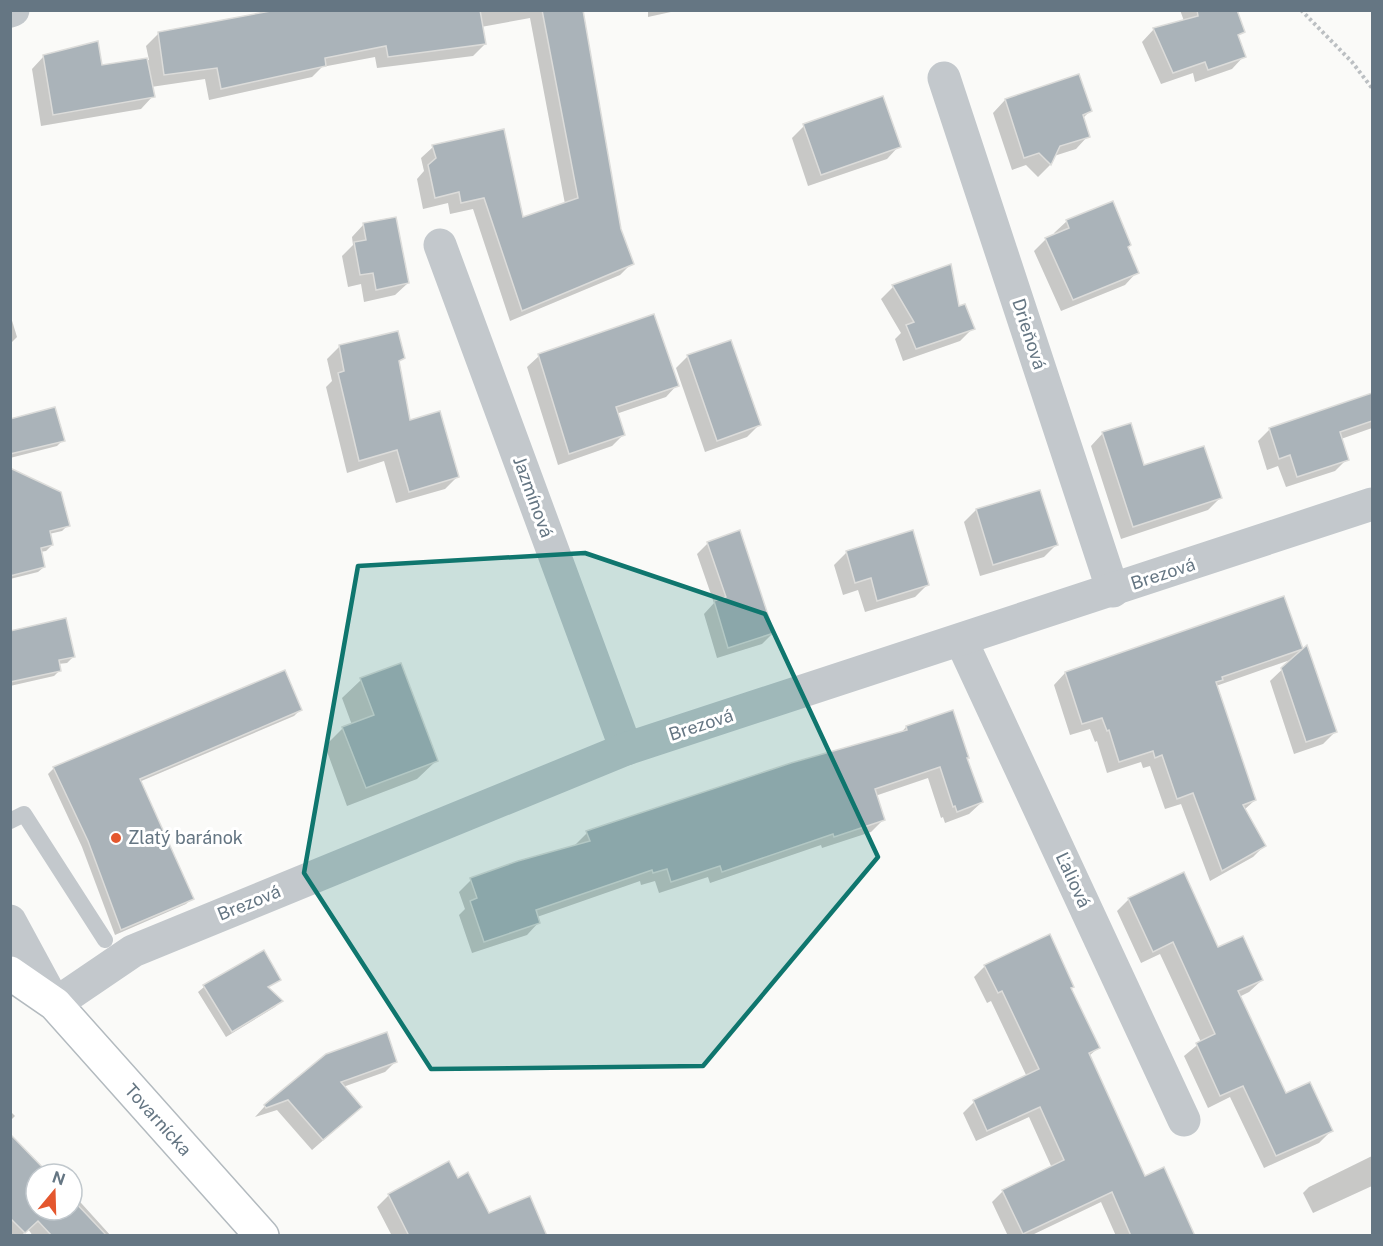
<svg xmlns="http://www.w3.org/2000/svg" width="1383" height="1246" font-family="'Public Sans',sans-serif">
<rect width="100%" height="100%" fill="#fafaf8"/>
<g fill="#0003">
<polygon points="283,10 582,10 620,229 632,263 620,275 510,321 473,209 450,214 448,203 423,209 417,179 424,171 421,158 433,147 522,218 565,204 530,18 481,27 485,44 473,56 377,68 375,57 322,67 312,77 209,100 205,79 151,87 153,96 141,109 41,126 32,69 44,56 101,67 149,60 146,46 158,34"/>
<polygon points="648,10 680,10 648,17"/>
<polygon points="1180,10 1228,10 1244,56 1232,69 1195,82 1193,73 1161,84 1142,42 1154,29 1184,21"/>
<polygon points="1005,100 1090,111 1083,118 1088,136 1076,149 1054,156 1050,165 1038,177 1026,165 1012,170 993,113"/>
<polygon points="804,126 899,146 887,159 808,186 792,138"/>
<polygon points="1067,221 1127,247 1137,272 1125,285 1061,311 1034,251 1046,239 1055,235 1054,233"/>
<polygon points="364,224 408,283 395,295 364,302 361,284 348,287 342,256 353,245 352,237"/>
<polygon points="893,287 958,308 973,328 960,341 903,361 895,339 901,333 881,299"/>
<polygon points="10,314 17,337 10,344"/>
<polygon points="340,346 403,358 397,363 408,422 457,477 445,489 396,503 384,461 347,473 326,387 332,381 327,359"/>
<polygon points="539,356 677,385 666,397 616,414 624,434 612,446 558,465 527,367"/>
<polygon points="688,356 759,425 747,437 705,452 676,368"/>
<polygon points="1372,395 1372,428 1341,439 1347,459 1335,471 1286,487 1278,466 1267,470 1258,441 1270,429"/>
<polygon points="10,421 63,440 57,446 10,458"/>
<polygon points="1103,433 1143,467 1220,498 1208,510 1121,539 1091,446"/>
<polygon points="10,470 68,525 62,531 49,534 52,545 46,551 40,552 44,567 38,572 10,579"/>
<polygon points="976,510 1056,545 1044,557 980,576 964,522"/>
<polygon points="912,532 928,584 915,597 865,612 858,590 843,595 834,565 846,553"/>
<polygon points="708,543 773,633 762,644 717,658 704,614 714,603 697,554"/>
<polygon points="1283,598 1302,652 1335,732 1323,744 1294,754 1270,681 1293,659 1216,686 1255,800 1244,810 1265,845 1253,857 1210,881 1181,804 1165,809 1150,766 1143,768 1141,762 1107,773 1097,741 1095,742 1090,729 1070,735 1054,685 1065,673"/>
<polygon points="10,632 73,657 67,663 58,664 60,670 54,676 10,686"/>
<polygon points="361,680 436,761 417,779 347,806 325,746 343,728 352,725 342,698"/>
<polygon points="300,710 294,716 139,782 192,898 186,904 115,935 82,847 48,774 54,768"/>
<polygon points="906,727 965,759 982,802 969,814 945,823 943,817 941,818 928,778 875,796 883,820 871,832 822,848 821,845 710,883 708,877 659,893 655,881 641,885 640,881 537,917 539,922 527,935 472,953 459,915 465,909 459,892 471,880 576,847 575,845 587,833 900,734"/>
<polygon points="1129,899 1217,949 1262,980 1249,992 1239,997 1285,1095 1331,1131 1319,1143 1264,1168 1230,1097 1208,1108 1184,1056 1201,1042 1160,954 1141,963 1117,911"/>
<polygon points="263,952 279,979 268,988 281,1001 275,1007 226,1037 198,992 204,987"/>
<polygon points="985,966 1070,988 1098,1048 1089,1056 1144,1178 1193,1236 1116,1236 1101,1202 1030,1236 1008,1236 992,1202 1003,1191 1052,1168 1029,1117 976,1141 963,1113 974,1102 1027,1077 991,1001 987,1003 974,977"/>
<polygon points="396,1061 385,1072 343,1087 350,1117 312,1150 277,1110 255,1117 265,1106"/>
<polygon points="10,1111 15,1116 10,1121"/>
<polygon points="10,1136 46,1174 51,1169 55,1174 36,1174 36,1210 72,1210 72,1193 111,1236 33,1236 28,1229 21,1236 10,1236"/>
<polygon points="1372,1156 1372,1186 1313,1213 1303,1193 1309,1187"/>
<polygon points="448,1164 457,1180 488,1215 541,1236 392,1236 377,1207 388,1196"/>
</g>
<g fill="#aab3b9" stroke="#dcdcda" stroke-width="1.5">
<polygon points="276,10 480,10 486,44 388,57 386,46 325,58 326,66 221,89 217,68 164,75 158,32"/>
<polygon points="542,10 583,10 621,229 634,264 522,311 484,198 461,203 459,192 435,198 428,165 436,158 432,145 504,129 523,217 578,198"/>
<polygon points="1197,10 1237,10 1245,32 1238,35 1246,57 1208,70 1205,62 1173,73 1153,28 1198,16"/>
<polygon points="98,41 102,65 147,58 155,97 53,115 43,55"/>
<polygon points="1079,74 1092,111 1083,115 1090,137 1060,146 1051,165 1039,153 1024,158 1005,99"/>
<polygon points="883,96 901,147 821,175 803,124"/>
<polygon points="1113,201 1131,245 1128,247 1139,273 1073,300 1045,238 1069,228 1066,220"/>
<polygon points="396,217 409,283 376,290 373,273 360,275 354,242 366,240 363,223"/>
<polygon points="951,264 959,306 965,304 975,329 916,349 906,325 914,322 892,285"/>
<polygon points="654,314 679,386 616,407 625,435 569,454 538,354"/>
<polygon points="398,331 405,358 399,361 410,420 440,411 459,477 409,492 397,450 359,461 338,373 344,371 339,345"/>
<polygon points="731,340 761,425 717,441 687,355"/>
<polygon points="1372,393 1372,421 1340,432 1349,460 1297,477 1290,455 1279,459 1269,428"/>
<polygon points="55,407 65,441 10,454 10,419"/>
<polygon points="1131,423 1144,465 1204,446 1222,498 1133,527 1102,432"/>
<polygon points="10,468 61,492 70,526 50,531 53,545 41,548 45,567 10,576"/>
<polygon points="1040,490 1058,545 993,565 976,509"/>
<polygon points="740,530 774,633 728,648 714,601 726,597 707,542"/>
<polygon points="913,530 929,585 877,601 871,578 855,583 846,551"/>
<polygon points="1284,596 1303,649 1222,677 1223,680 1216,682 1256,800 1243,805 1266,846 1222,871 1193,793 1177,799 1162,755 1155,758 1153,751 1119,762 1109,730 1107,731 1102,718 1082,724 1065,672"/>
<polygon points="66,618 75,657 59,660 61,671 10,682 10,631"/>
<polygon points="1307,645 1337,732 1306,742 1281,668"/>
<polygon points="401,663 438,761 366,788 342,727 374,715 360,678"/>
<polygon points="285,670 302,710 140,779 194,899 121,930 88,841 53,767"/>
<polygon points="953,710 969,758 967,758 983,802 957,812 955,806 953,807 940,767 875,789 885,820 834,837 833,834 722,872 720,866 671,882 667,869 653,873 652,870 536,910 540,923 484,942 470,901 477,898 470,878 518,861 590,841 586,831 791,763 907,730 906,726"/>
<polygon points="1184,872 1218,947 1243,936 1263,980 1238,991 1286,1093 1310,1082 1333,1131 1276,1156 1243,1086 1220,1096 1196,1043 1215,1034 1173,942 1153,952 1128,898"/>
<polygon points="1050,934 1074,987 1071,988 1100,1048 1089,1053 1145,1176 1164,1167 1195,1236 1131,1236 1112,1192 1023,1234 1002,1190 1064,1160 1040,1107 987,1131 973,1100 1039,1069 1002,991 998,993 984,965"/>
<polygon points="264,950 281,980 268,987 283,1001 232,1032 203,985"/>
<polygon points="387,1032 397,1062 341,1082 362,1107 323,1140 288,1100 266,1108 264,1105 326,1054"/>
<polygon points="10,1134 49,1174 36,1174 36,1210 72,1210 72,1199 107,1236 52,1236 38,1221 25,1233 10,1218"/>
<polygon points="449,1161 458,1178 468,1172 489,1213 530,1196 547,1236 409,1236 388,1194"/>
</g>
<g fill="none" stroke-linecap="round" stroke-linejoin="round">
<g stroke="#b3babf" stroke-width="36">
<polyline id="secondary" points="10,973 55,1004 262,1236"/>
</g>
<polyline stroke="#bbbfc2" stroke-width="4" stroke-dasharray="3 3" stroke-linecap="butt" points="1301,10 1352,62 1372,88"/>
<polyline stroke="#c3c8cc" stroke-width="16" points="10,821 24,814 105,940"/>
<g stroke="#c3c8cc" stroke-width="33">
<polyline points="10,11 13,10"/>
<polyline points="944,78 1113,591"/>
<polyline points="440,245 626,749"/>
<polyline points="961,640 1184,1120"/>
<polyline points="55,1004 133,951 626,749 1372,504"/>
</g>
<polyline stroke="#c3c8cc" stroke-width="33" points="10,921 55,1004"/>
<use href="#secondary" stroke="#fff" stroke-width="33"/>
</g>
<path fill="#0f766e" fill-opacity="0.2" stroke="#0f766e" stroke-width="4.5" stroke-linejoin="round" d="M585 553 765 614 878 857 703 1066 431 1069 304 873 358 566Z"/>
<circle fill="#e4572e" stroke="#fff" stroke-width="2" cx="116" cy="838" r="6"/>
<g text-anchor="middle" stroke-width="6" stroke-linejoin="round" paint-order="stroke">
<g font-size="18" fill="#657683" stroke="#fff">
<text transform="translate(1029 334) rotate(72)" y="6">Drieňová</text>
<text transform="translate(533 497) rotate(70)" y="6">Jazmínová</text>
<text transform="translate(1163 574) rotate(-18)" y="6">Brezová</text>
<text transform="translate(701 725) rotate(-18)" y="6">Brezová</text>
<text transform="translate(1073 880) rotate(65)" y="6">Ľaliová</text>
<text transform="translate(249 903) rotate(-22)" y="6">Brezová</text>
<text transform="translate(158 1120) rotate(48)" y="6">Tovarnícka</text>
</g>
<g font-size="18" fill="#657683" stroke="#fff" text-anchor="start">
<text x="128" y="844">Zlatý baránok</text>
</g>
</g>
<rect width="1383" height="1246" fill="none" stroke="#657683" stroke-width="24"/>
<g transform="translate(54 1192) rotate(19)"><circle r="28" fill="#ffffff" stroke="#c1c8cd" stroke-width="1.5"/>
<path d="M0-4.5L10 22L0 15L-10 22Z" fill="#e4572e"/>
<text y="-9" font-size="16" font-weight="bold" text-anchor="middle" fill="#657683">N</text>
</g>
</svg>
